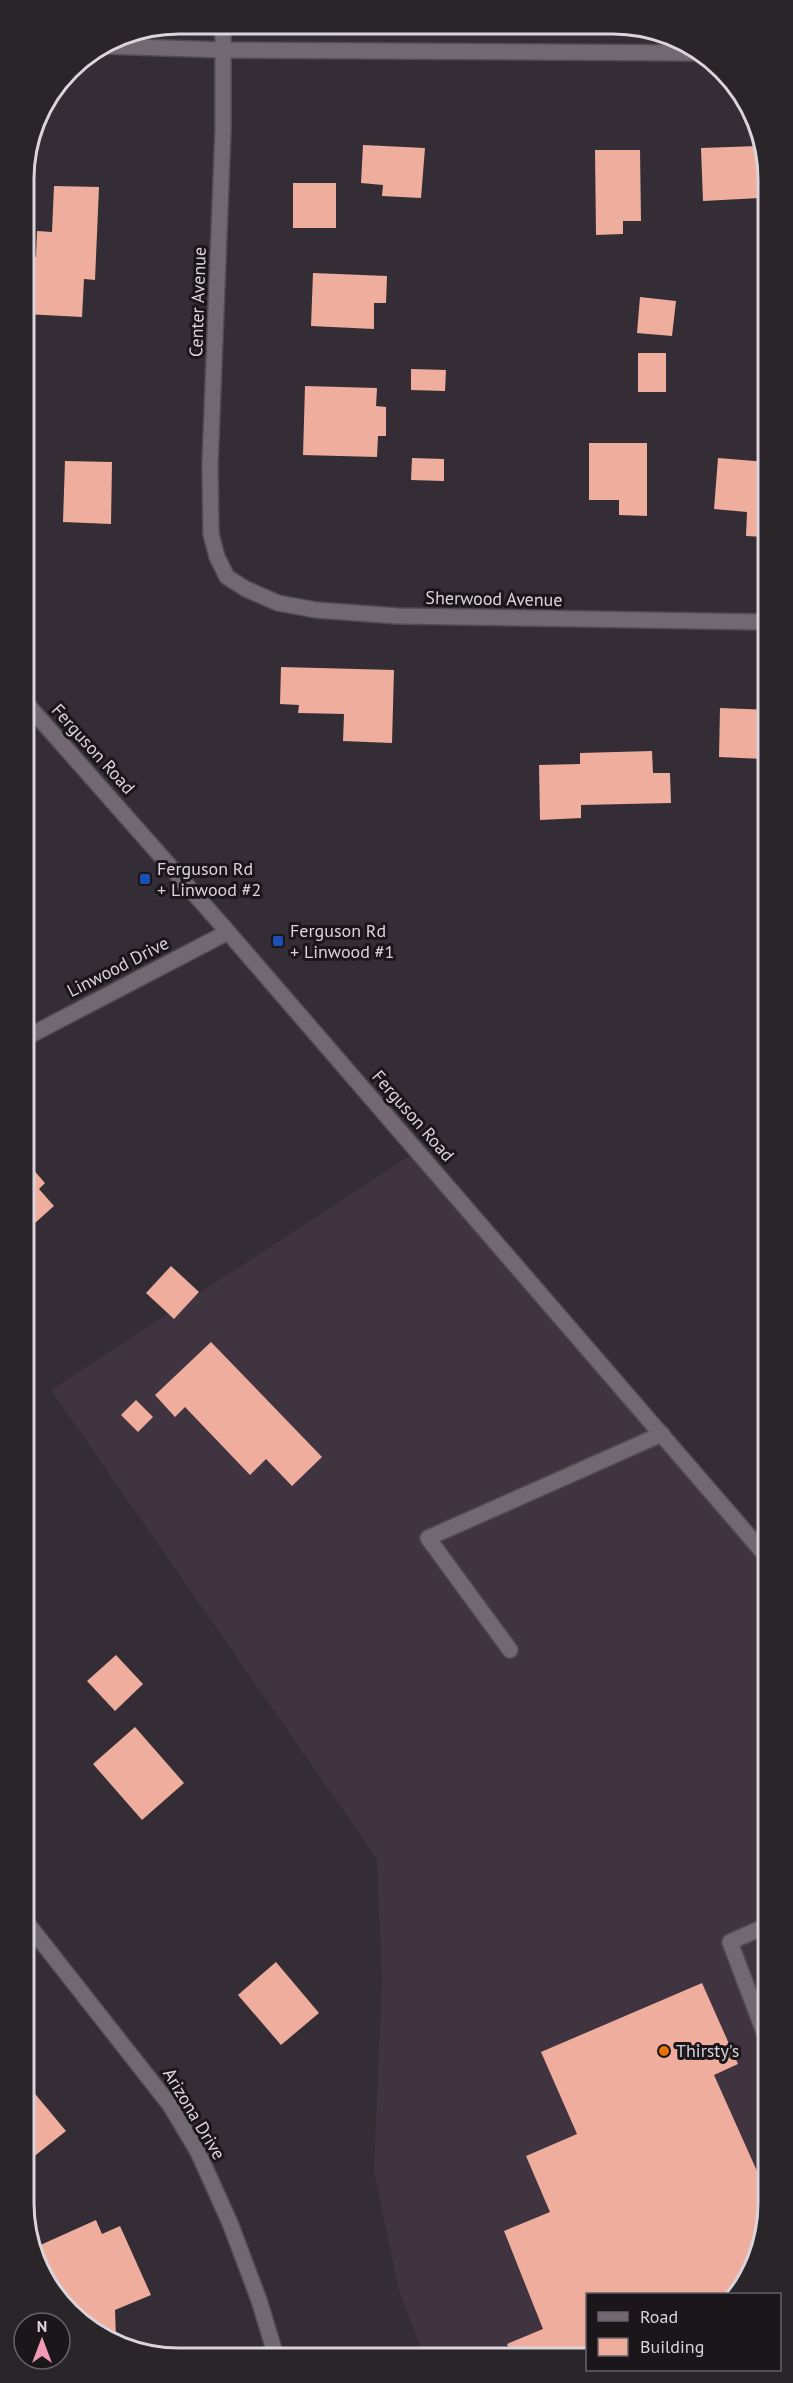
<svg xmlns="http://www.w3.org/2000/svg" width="793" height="2383" font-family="'PT Sans',sans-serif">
<rect width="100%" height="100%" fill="#352d35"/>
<polygon fill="#413441" points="417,1151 768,1558 769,2214 757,2263 738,2294 588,2294 587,2356 424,2356 399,2290 374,2172 382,1980 377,1859 51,1390"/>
<g fill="#efad9d">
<polygon points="363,145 425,148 421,198 382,196 383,185 361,183"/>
<polygon points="758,146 760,198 703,201 701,148"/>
<polygon points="595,150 640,150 641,221 623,221 623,234 596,235"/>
<rect x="293" y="183" width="43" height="45"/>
<polygon points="54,186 99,187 95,280 84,279 82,317 25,314 24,257 36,257 37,231 52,232"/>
<polygon points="313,273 387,276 386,303 374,303 374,329 311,326"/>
<polygon points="640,297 676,301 672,336 637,333"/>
<rect x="638" y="353" width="28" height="39"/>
<polygon points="411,369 446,370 445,391 411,390"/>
<polygon points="305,386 377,388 376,406 386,407 386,436 378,436 377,457 303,455"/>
<polygon points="589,443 647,443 647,516 619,515 619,500 589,500"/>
<polygon points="412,458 444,459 444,481 411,480"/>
<polygon points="718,458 766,462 766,537 746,536 747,512 714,509"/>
<polygon points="65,461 112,462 111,524 63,522"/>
<polygon points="281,667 394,670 392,743 343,741 344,714 298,713 299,705 280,704"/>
<polygon points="720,708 767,710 767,759 719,757"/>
<polygon points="652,751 653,773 670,773 671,803 581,805 581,818 540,820 539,765 580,764 580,753"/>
<polygon points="31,1167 45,1183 39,1189 54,1206 26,1231 26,1172"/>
<polygon points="171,1266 199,1292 174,1319 146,1293"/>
<polygon points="211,1342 322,1457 292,1486 266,1459 250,1475 185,1407 175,1417 155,1395"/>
<polygon points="136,1400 153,1417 138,1432 121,1415"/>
<polygon points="116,1655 143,1684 115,1711 87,1681"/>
<polygon points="135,1727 184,1783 142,1820 93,1764"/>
<polygon points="276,1962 319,2013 281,2045 238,1995"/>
<polygon points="702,1983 738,2064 714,2075 769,2198 769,2214 757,2263 738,2294 588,2294 588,2356 512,2356 507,2344 543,2329 504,2231 550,2212 526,2156 577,2134 541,2052"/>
<polygon points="31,2089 66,2131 27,2162 27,2093"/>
<polygon points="96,2220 102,2234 120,2226 151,2295 115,2310 116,2338 70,2314 36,2247"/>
</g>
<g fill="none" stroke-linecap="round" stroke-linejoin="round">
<g stroke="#524b52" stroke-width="18">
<g id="lane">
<polyline points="510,1650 428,1538 662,1434"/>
<polyline points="768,1925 730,1942 768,2043"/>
</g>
</g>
<g stroke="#524b52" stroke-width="18">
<g id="street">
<polyline points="223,24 223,130 210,465 211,534 217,557 227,577 246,589 278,603 316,610 398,616 767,622"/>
<polyline points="103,46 224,50 692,53"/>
<polyline points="25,1038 228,932"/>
<polyline points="27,1923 170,2105 198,2152 230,2223 259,2300 276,2356"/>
</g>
</g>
<g stroke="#524b52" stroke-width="18">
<polyline id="secondary" points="25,702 228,932 768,1558"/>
</g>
<use href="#lane" stroke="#716871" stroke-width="15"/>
<use href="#street" stroke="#716871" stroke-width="15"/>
<use href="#secondary" stroke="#716871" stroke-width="15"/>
</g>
<g fill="#1a4fb4" stroke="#1a161a" stroke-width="2">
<rect x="139" y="873" width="12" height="12" rx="3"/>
<rect x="272" y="935" width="12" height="12" rx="3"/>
</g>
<circle fill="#e8710a" stroke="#1a161a" stroke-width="2" cx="664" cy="2051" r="6"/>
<g text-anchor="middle" stroke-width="6" stroke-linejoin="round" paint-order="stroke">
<g font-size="18" fill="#dbd5db" stroke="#1a161a">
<text transform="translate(198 302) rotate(-88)" y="6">Center Avenue</text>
<text transform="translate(494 599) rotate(1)" y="6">Sherwood Avenue</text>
<text transform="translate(93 749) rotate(48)" y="6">Ferguson Road</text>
<text transform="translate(118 967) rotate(-27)" y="6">Linwood Drive</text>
<text transform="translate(413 1116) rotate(49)" y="6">Ferguson Road</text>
<text transform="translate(194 2114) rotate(59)" y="6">Arizona Drive</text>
</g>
<g font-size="18" fill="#dbd5db" stroke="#1a161a" text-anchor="start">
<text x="157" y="875">Ferguson Rd<tspan x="157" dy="21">+ Linwood #2</tspan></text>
<text x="290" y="937">Ferguson Rd<tspan x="290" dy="21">+ Linwood #1</tspan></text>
<text x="676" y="2057">Thirsty's</text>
</g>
</g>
<path d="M0 0H793V2383H0ZM179 34H613A145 145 0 0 1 758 179V2203A145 145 0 0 1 613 2348H179A145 145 0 0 1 34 2203V179A145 145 0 0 1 179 34Z" fill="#292529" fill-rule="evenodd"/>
<path fill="none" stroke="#dbd5db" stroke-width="3" d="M179 34H613A145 145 0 0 1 758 179V2203A145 145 0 0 1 613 2348H179A145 145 0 0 1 34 2203V179A145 145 0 0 1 179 34Z"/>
<rect x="586" y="2293" width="195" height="78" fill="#1a161a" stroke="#676267" stroke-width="1.5"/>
<rect x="598" y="2312" width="30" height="9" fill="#716871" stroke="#676267" stroke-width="1.5"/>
<text x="640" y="2323" font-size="18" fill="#dbd5db">Road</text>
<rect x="598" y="2338" width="30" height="18" fill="#efad9d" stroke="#676267" stroke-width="1.5"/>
<text x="640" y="2353" font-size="18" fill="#dbd5db">Building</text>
<g transform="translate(42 2341)"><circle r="28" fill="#1a161a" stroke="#676267" stroke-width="1.5"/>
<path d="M0-4.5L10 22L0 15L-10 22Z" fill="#f09ab5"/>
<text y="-9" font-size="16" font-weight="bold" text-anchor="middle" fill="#dbd5db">N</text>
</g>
</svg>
